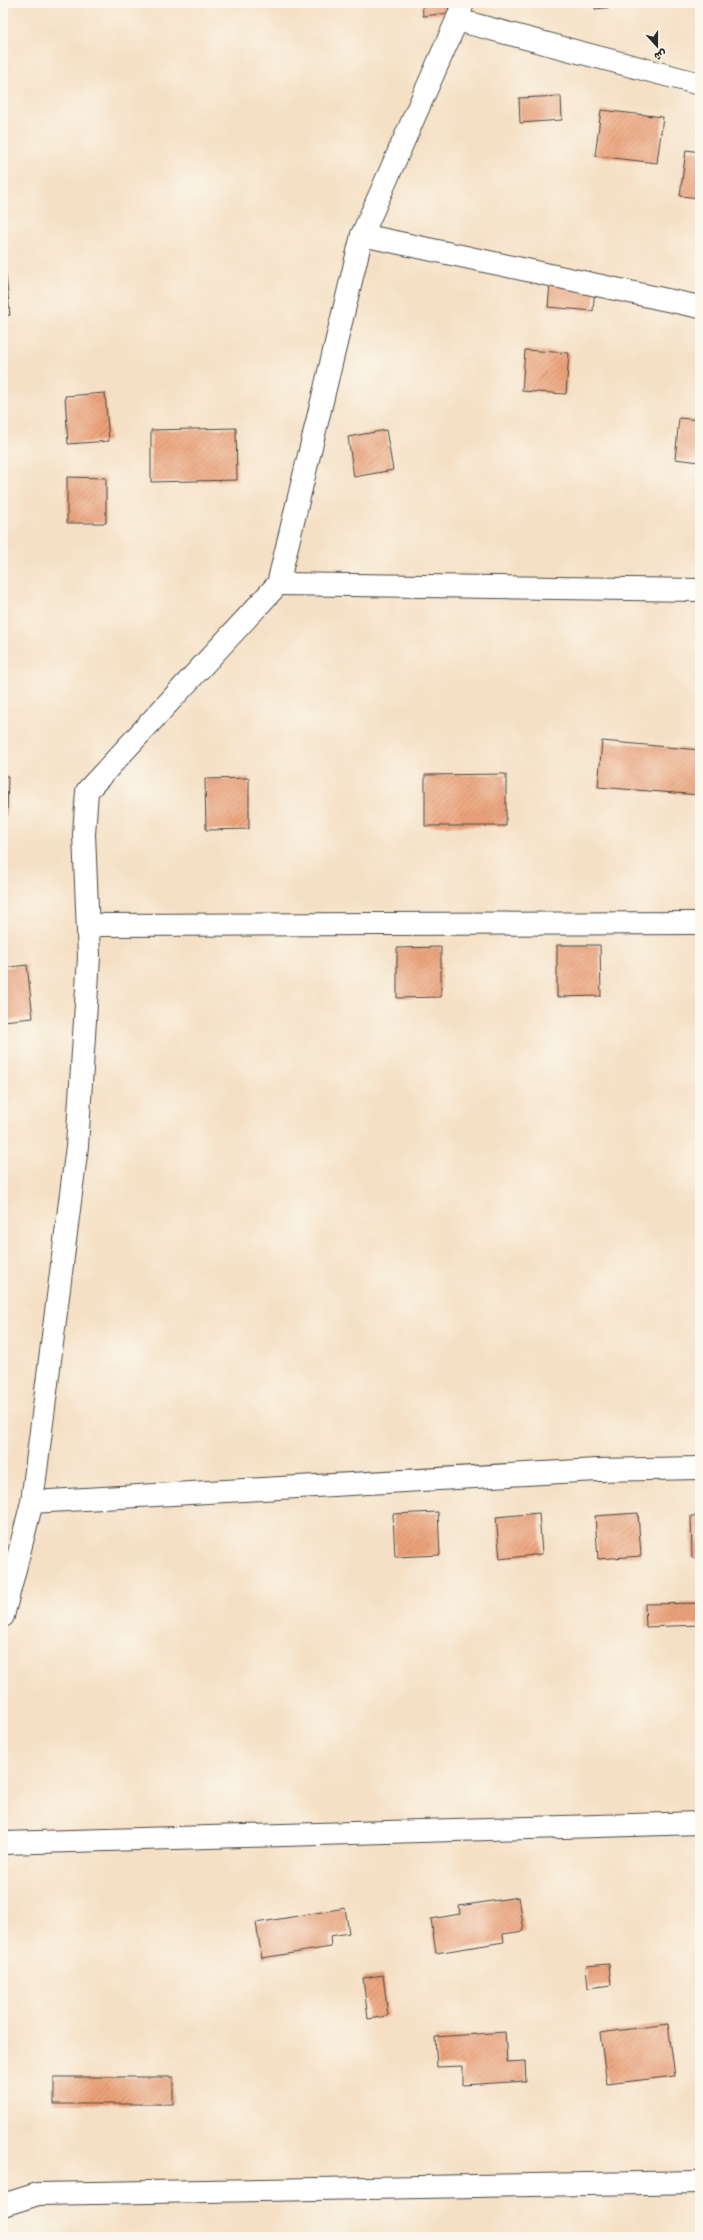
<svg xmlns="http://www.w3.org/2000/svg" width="703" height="2240" font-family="Dekko,'Playpen Sans Arabic',sans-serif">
<defs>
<pattern id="building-hatch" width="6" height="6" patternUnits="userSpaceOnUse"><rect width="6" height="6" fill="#eca279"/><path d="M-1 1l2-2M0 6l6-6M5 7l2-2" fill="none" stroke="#bf8463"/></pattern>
</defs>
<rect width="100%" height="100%" fill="#fbf7ec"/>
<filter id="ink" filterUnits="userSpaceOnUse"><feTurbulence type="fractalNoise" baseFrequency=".025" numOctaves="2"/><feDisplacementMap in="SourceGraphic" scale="8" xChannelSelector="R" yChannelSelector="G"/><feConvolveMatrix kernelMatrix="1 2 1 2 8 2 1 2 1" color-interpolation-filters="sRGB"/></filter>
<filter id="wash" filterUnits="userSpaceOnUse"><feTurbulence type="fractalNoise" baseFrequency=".012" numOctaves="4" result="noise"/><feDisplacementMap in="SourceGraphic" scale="16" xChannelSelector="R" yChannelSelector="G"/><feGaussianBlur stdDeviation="0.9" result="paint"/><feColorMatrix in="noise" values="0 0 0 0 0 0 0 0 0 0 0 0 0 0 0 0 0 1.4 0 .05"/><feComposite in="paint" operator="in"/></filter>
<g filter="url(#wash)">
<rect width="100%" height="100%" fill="#f5e0c5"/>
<g id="blocks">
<g fill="url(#building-hatch)">
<polygon points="422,3 448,3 449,13 423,16"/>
<polygon points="595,3 615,3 615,7 595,9"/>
<polygon points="561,96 562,120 520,123 519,98"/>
<polygon points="601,110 663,117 657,163 595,156"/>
<polygon points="686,150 700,152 700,198 680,196"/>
<polygon points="3,265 5,265 10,315 3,316"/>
<polygon points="550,283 595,287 593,311 548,307"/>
<polygon points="525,350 569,353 566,394 522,391"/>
<polygon points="105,393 109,441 68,444 65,396"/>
<polygon points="679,418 700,420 700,462 675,459"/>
<polygon points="236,428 237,480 151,482 151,430"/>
<polygon points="386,430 393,470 354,477 348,437"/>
<polygon points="67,477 106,478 106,523 67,523"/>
<polygon points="602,741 700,750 700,795 598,787"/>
<polygon points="506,774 506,826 425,826 425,775"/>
<polygon points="3,776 8,776 7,816 3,816"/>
<polygon points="249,778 249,829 206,830 205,779"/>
<polygon points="557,945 600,945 601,996 557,997"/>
<polygon points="441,947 441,997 397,998 397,948"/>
<polygon points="27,965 33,1018 3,1021 3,968"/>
<polygon points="438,1512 440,1555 395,1557 393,1514"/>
<polygon points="539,1513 542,1554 500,1559 496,1517"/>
<polygon points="638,1513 641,1556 598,1559 595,1516"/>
<polygon points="691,1516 700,1516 700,1558 692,1558"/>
<polygon points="700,1603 700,1625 646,1627 645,1604"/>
<polygon points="519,1897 524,1931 503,1934 504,1942 436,1953 431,1919 460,1914 459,1906"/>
<polygon points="345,1908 349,1933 330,1936 331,1947 262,1958 256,1923"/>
<polygon points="609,1964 611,1985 588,1988 586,1966"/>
<polygon points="383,1975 388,2016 368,2019 363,1978"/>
<polygon points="668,2024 675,2076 607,2084 600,2033"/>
<polygon points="505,2032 507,2062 525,2061 526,2081 463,2085 463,2066 437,2067 435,2037"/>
<rect x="54" y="2077" width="119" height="27"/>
</g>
</g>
</g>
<g filter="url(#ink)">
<use href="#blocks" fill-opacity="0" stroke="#494642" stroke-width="1"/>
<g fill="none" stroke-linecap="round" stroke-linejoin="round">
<g stroke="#494642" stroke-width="24">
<g id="street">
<polyline points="457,20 700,84"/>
<polyline points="362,235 700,307"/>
<polyline points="278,584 700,590"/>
<polyline points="88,925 700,923"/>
<polyline points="32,1502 597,1470 700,1468"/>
<polyline points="3,1616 32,1502 77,1146 89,957 84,834 87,791 278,584 362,235 457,20 463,3"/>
<polyline points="3,1843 700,1823"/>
<polyline points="3,2205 38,2194 700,2182"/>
</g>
</g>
<use href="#street" stroke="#fff" stroke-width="22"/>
</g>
</g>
<rect width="703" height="2240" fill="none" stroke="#fbf7ec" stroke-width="16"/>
<g transform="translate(657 46) rotate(159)" stroke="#fbf7ec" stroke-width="3" paint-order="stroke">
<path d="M0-3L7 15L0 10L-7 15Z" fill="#2b2b2b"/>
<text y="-6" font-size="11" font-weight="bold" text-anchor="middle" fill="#2b2b2b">ش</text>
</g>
</svg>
